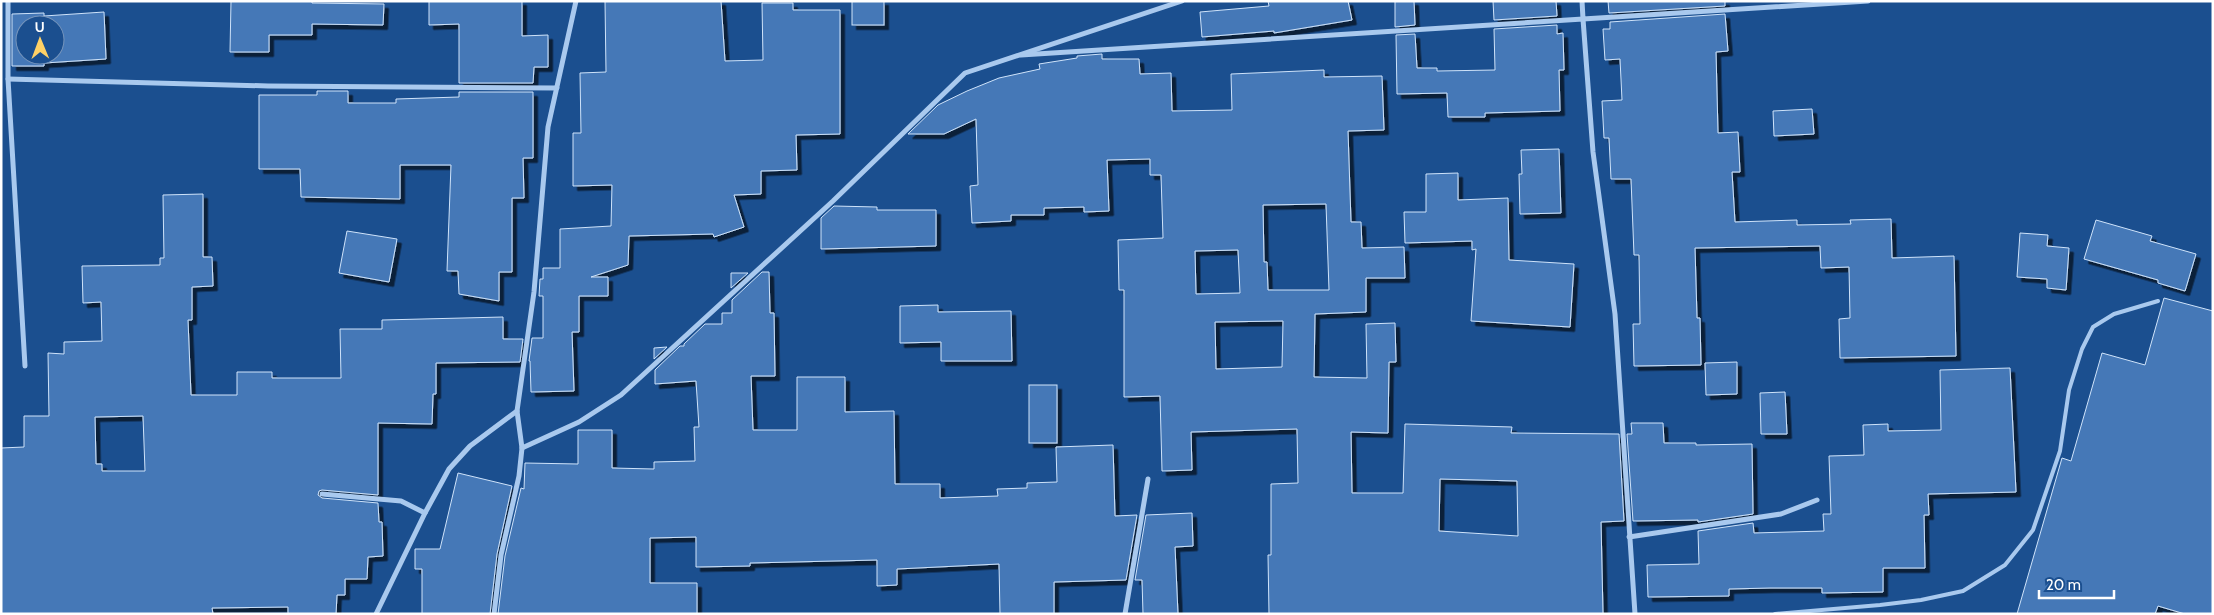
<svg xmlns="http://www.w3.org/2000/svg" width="2214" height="615" font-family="Cabin,sans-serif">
<defs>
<filter id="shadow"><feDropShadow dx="4.5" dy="4.5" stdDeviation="0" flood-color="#0009"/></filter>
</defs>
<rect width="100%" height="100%" fill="#1b4f8f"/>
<g fill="#4478b7" stroke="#cfe3fa" fill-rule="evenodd" filter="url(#shadow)">
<polygon points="231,1 312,1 312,3 384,4 383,25 312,24 312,35 269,35 269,52 230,52"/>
<polygon points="429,1 522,1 522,36 548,35 548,67 534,67 533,83 459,83 459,24 429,25"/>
<polygon points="605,1 721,1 725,61 763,60 762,3 793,3 793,10 840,10 840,134 796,135 797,170 761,171 761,194 734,195 744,227 714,237 713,234 629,236 628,265 591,277 608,277 608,296 579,296 579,332 572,332 574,391 531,392 530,361 529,361 532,338 543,338 543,296 539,296 540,279 543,279 543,268 560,268 560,229 611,226 612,185 573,186 573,133 581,133 580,73 606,72"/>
<rect x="852" y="1" width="32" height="24"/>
<polygon points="1268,1 1348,1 1352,20 1274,33 1274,31 1202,37 1200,12 1269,6"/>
<polygon points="1395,1 1414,1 1415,25 1395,27"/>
<polygon points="1493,1 1556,1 1557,16 1494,20"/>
<polygon points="1608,1 1725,1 1725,6 1609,13"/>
<path d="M104 12 106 59 44 63V66H12V14L44 13V16ZM25 25H55V55H25Z"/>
<polygon points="1725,14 1728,51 1716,52 1718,133 1738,132 1740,172 1732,172 1735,222 1797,220 1797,225 1851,224 1850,220 1891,219 1892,258 1954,256 1956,356 1840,358 1839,319 1850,318 1849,267 1821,268 1820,246 1695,248 1697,318 1700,318 1701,365 1634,366 1633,324 1640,324 1639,255 1634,255 1631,179 1611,179 1609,138 1604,138 1602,101 1622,100 1620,59 1605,60 1603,29 1610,29 1610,22"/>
<polygon points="1557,25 1557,34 1563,33 1564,70 1559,70 1560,111 1485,113 1485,117 1448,117 1447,93 1397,94 1396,35 1415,34 1417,68 1437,68 1437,71 1495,70 1494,29"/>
<path d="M1102 54V59H1139L1140 74 1171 73 1172 111 1232 110 1231 74 1324 70V77L1382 76 1384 130 1348 131 1351 222H1361L1362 248 1404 247 1405 278H1366V312L1315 314 1314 377 1367 378 1366 324 1395 323 1396 362H1389L1388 433 1351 432 1352 493H1403L1405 424 1512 427 1511 433 1619 434 1624 521 1601 522 1603 614H1269L1268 555H1271V484L1298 483 1297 429 1191 432 1192 470 1162 471 1160 396 1124 397V290H1119L1118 240 1163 238 1161 175H1150V159L1107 160 1109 211 1084 212V207L1044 208V215H1011V221L972 223 970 186 978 185 976 119 944 134H908L938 105 967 91 999 78 1040 69 1039 64 1077 58V56ZM1326 204 1329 290H1268L1267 262H1264L1263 205ZM1238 250 1240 293 1196 294 1195 251ZM1283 321 1282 367 1216 369 1215 322ZM1440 479 1517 481 1518 536 1439 531Z"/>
<polygon points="317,91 348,91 348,103 396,103 396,99 459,97 459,92 533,92 533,158 523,158 524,198 512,198 512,272 499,272 499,301 459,294 458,271 447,271 451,165 400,165 400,199 301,197 300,169 259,169 259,95 317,95"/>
<polygon points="1812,109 1814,134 1774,136 1773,111"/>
<polygon points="1559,149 1561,213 1520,214 1519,174 1522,174 1521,150"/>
<polygon points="1458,173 1458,200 1508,198 1509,260 1574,264 1570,327 1471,321 1476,249 1472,250 1472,241 1405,243 1404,212 1426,212 1426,174"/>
<path d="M203 194V257H212L213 286 192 287V320H188L191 395H237V372H272V378H341L340 329H382V320L503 317V339H523L520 362 436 363V394H433L432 424 378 423V495L322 490 319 491 318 495 322 498 378 503 379 522H382L383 556 368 557 367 579H345V595H337L336 614H288V607L212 608 213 614H1V448L24 447V416H49L48 353 64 354V342L102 341 101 302 83 303 82 266 160 265V258H164L163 195ZM143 416 145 471H102V464H96L95 417Z"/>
<polygon points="834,206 877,207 877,210 936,210 936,246 821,249 821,218"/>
<polygon points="2096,220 2152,236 2150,241 2196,254 2185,291 2158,283 2158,280 2084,259"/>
<polygon points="347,231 397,239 389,282 339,273"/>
<polygon points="2020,233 2048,235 2047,246 2069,248 2066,290 2047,288 2047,279 2017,277"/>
<polygon points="762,272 769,272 770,313 774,313 775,376 751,376 753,430 797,430 797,377 845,377 845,412 894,411 895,484 940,484 940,498 998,496 997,489 1027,488 1027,483 1057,482 1056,447 1113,445 1115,516 1137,515 1126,580 1054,582 1054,614 1000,614 999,564 897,569 897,585 877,586 877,560 750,563 750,566 696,567 696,537 650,538 650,583 697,583 697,614 498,614 505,556 521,488 524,489 525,463 578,464 578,430 612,430 612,468 654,469 654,462 695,461 694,427 699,427 696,381 655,384 655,370 680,346 684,346 684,344 705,324 722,324 722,313 732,313 732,300"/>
<polygon points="731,273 748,273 731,288"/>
<polygon points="2164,298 2213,311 2213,614 2185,614 2158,606 2155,614 2017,614 2062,458 2071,461 2102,353 2145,365"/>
<polygon points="938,305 938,312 1011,311 1012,361 941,361 941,342 900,343 900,306"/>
<polygon points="667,347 654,359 654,348"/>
<polygon points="1737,362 1737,394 1706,395 1705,363"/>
<polygon points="2010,368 2016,492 1928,494 1929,515 1924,515 1925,568 1883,568 1883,592 1822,593 1822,588 1770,588 1729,589 1729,596 1648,597 1647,565 1699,564 1698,531 1753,523 1754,533 1824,531 1823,514 1831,514 1829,456 1864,455 1863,425 1888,424 1888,431 1941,430 1940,370"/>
<rect x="1029" y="385" width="28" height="58"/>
<polygon points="1785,392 1787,434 1761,434 1760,393"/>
<polygon points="1631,423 1663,423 1664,443 1696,443 1696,445 1752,444 1753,514 1698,522 1698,520 1633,521 1627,434 1632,434"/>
<polygon points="458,473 512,486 497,554 490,614 422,614 422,569 415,569 415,549 440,549"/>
<polygon points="1192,513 1193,546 1175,547 1178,614 1143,614 1142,580 1135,580 1146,515"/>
</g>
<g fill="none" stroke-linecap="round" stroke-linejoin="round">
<polyline stroke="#a9c9ee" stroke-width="4" points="1775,614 1880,605 1921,600 1963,591 2005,565 2033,530 2060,451 2069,390 2082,349 2093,327 2114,314 2158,301"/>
<g stroke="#a9c9ee" stroke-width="5">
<polyline points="8,1 8,79 25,366"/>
<polyline points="1582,1 1583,19 1868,1"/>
<polyline points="1021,55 1583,19 1593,152 1615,314 1635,614"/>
<polyline points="8,79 268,86 557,88"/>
<polyline points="522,448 579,422 621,395 833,201 965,73 1182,1"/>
<polyline points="322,494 401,501 425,513"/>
<polyline points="1629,537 1781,514 1817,500"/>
<polyline points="376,614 425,513 449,469 470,446 517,411"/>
<polyline points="494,614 501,555 519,476 522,448 517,411 534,292 548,127 576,1"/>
<polyline points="1125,614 1148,479"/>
</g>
</g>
<rect width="2214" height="615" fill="none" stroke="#ffffff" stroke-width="5"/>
<g transform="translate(40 40) rotate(359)"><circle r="24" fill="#1b4f8f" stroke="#7695bc"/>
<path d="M0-4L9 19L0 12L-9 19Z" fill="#ffd166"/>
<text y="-8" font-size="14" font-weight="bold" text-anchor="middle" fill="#ffffff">U</text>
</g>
<path d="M2039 590v8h75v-8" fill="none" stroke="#ffffff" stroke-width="2.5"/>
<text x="2046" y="590" font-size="15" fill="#ffffff" stroke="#1b4f8f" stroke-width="4" paint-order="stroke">20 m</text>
</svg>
